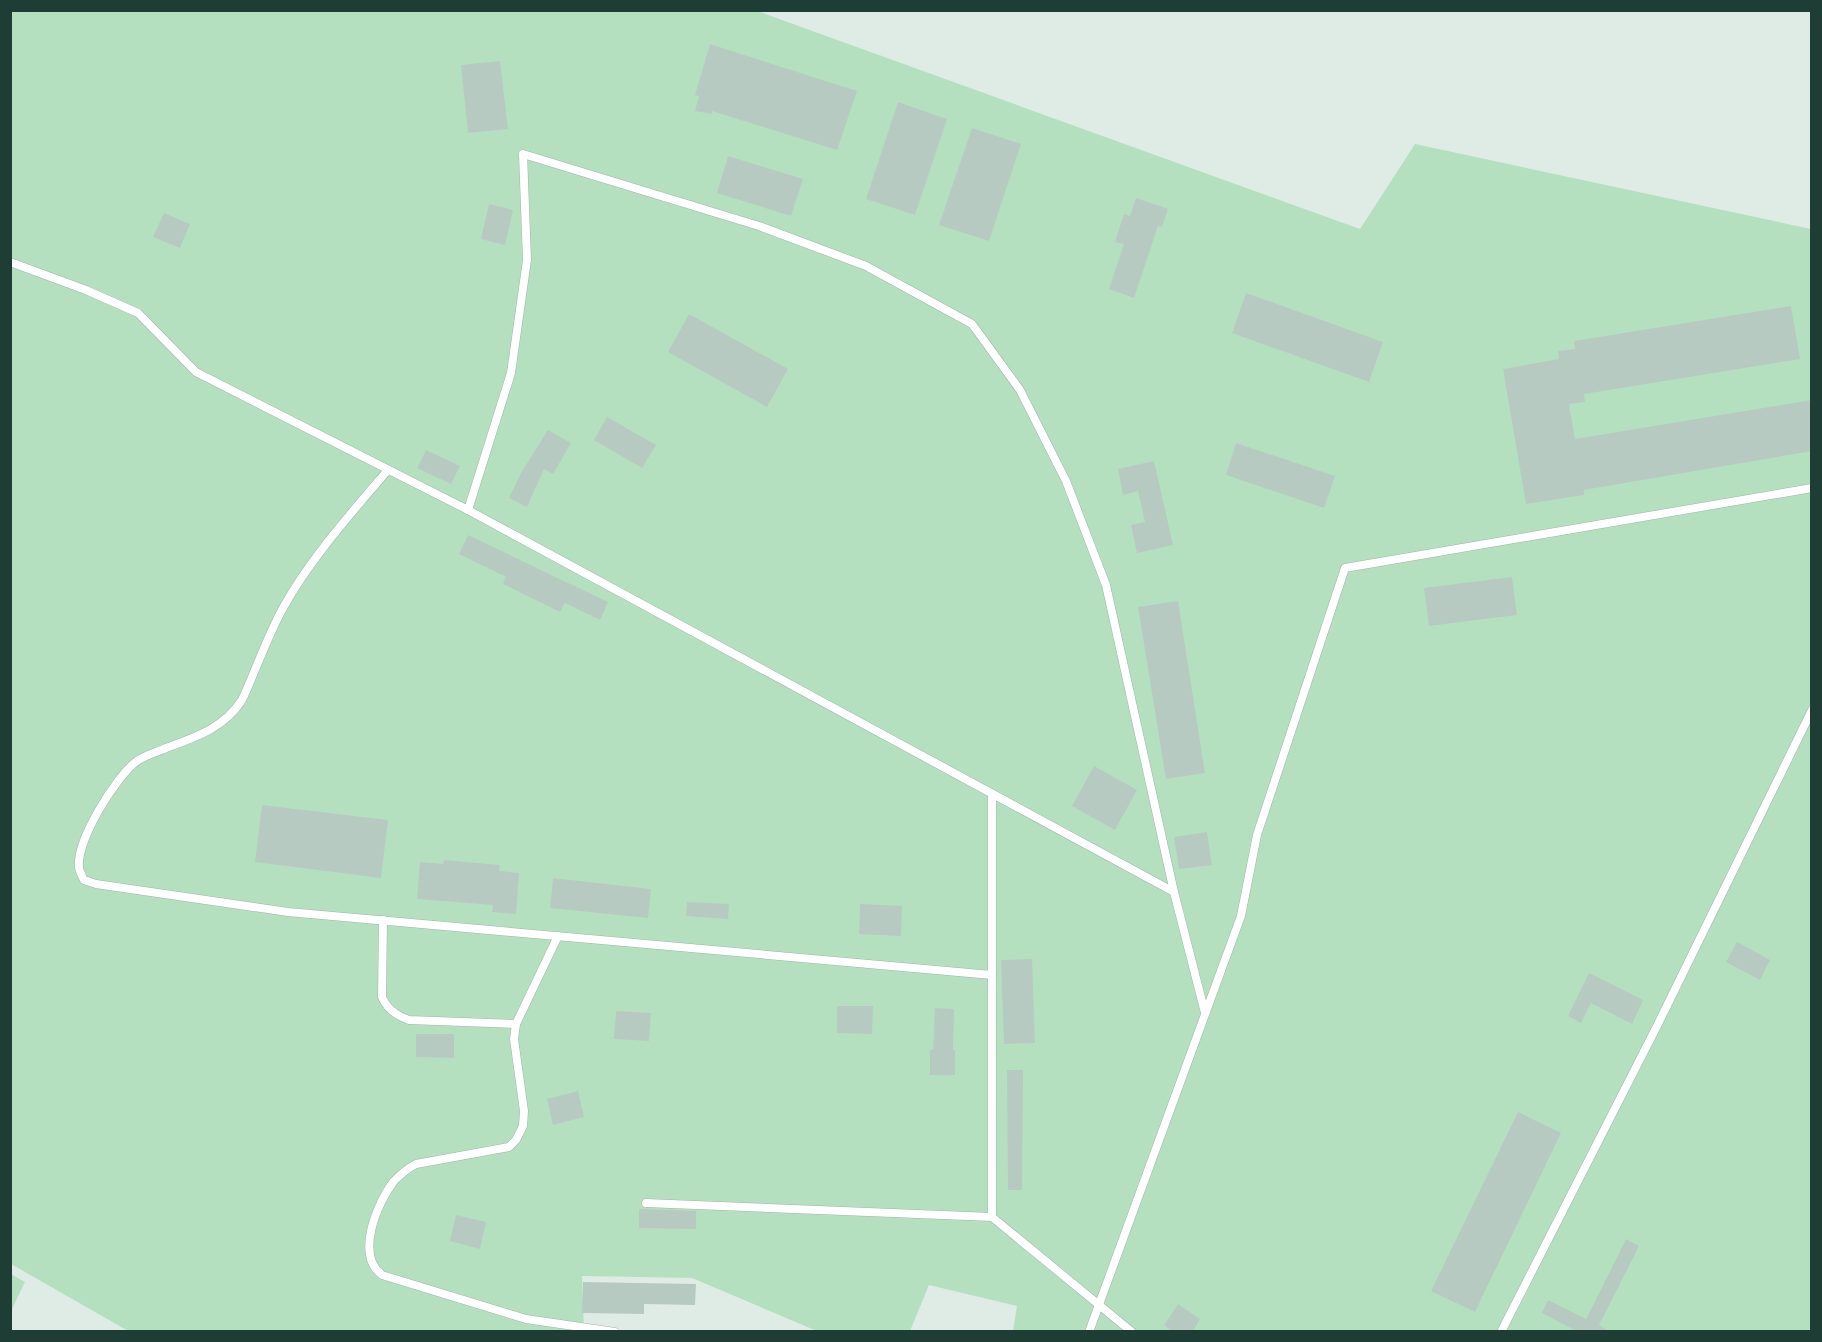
<svg xmlns="http://www.w3.org/2000/svg" width="1822" height="1342" font-family="Commissioner,sans-serif">
<rect width="100%" height="100%" fill="#dfece6"/>
<g fill="#b5e0c0">
<polygon points="11,11 757,11 1360,229 1415,144 1811,229 1811,1331 1013,1331 1017,1306 929,1285 910,1331 819,1332 692,1278 582,1276 584,1331 130,1332 11,1264"/>
<polygon points="11,1274 25,1282 11,1311"/>
</g>
<g fill="#b7cac1">
<polygon points="710,44 857,91 837,150 712,111 712,114 695,111 699,96 695,95"/>
<polygon points="500,61 508,129 468,133 461,65"/>
<polygon points="898,102 947,119 915,215 866,199"/>
<polygon points="972,128 1021,144 989,241 939,225"/>
<polygon points="728,156 803,179 791,216 717,193"/>
<polygon points="1136,198 1168,209 1162,227 1158,226 1134,298 1109,289 1124,244 1115,242 1124,214 1130,216"/>
<polygon points="489,204 513,210 505,245 481,239"/>
<polygon points="164,213 190,224 180,248 153,237"/>
<polygon points="1246,293 1383,342 1369,382 1232,333"/>
<polygon points="1791,306 1800,359 1584,394 1585,402 1569,404 1575,439 1812,400 1812,451 1584,490 1584,495 1526,504 1503,369 1559,359 1558,351 1575,349 1574,341"/>
<polygon points="689,314 788,369 767,407 668,352"/>
<polygon points="607,417 656,445 642,468 594,440"/>
<polygon points="548,430 571,443 553,474 544,469 527,507 509,498 521,473"/>
<polygon points="1236,443 1335,476 1324,508 1226,475"/>
<polygon points="426,450 460,466 451,484 417,468"/>
<polygon points="1154,461 1173,545 1137,553 1131,525 1145,522 1138,491 1123,495 1118,469"/>
<polygon points="468,535 608,602 600,620 565,603 560,612 503,584 506,577 459,554"/>
<polygon points="1512,577 1517,615 1429,626 1424,588"/>
<polygon points="1178,601 1205,773 1166,779 1138,607"/>
<polygon points="1094,766 1137,790 1115,830 1072,806"/>
<polygon points="262,805 388,820 381,878 255,862"/>
<polygon points="1207,832 1212,865 1179,869 1174,837"/>
<polygon points="444,860 500,865 499,871 519,873 516,914 492,912 493,905 417,899 420,862 443,864"/>
<polygon points="553,878 651,889 648,918 550,908"/>
<polygon points="687,902 729,904 728,919 686,916"/>
<polygon points="860,904 902,906 901,936 859,934"/>
<polygon points="1737,942 1770,960 1760,980 1726,962"/>
<polygon points="1032,959 1035,1043 1004,1044 1001,960"/>
<polygon points="1589,973 1643,1000 1632,1024 1591,1003 1581,1023 1568,1016"/>
<polygon points="837,1006 873,1006 872,1034 837,1033"/>
<polygon points="935,1008 954,1009 953,1050 955,1050 955,1075 930,1075 930,1050 933,1050"/>
<polygon points="616,1011 651,1013 649,1041 614,1039"/>
<polygon points="416,1034 454,1034 454,1058 416,1057"/>
<polygon points="1007,1070 1023,1070 1022,1190 1008,1190"/>
<polygon points="578,1091 584,1117 553,1125 547,1099"/>
<polygon points="1518,1112 1561,1133 1475,1312 1431,1291"/>
<polygon points="639,1209 696,1211 696,1229 639,1228"/>
<polygon points="456,1215 486,1222 480,1249 450,1241"/>
<polygon points="1626,1239 1639,1246 1599,1325 1610,1332 1578,1332 1542,1313 1548,1300 1586,1319"/>
<polygon points="583,1282 696,1284 695,1305 644,1304 644,1314 582,1313"/>
<polygon points="1178,1304 1200,1319 1192,1332 1173,1332 1164,1325"/>
</g>
<g fill="none" stroke-linecap="round" stroke-linejoin="round">
<g stroke="#a1b4ad" stroke-width="9">
<g id="service">
<polyline points="10,262 86,290 138,313 196,372 468,510 1174,892"/>
<path d="M388 470C352 512 310 559 283 608 267 637 256 670 242 700 224 728 196 737 166 748 157 752 145 755 137 761 116 776 76 841 79 867 79 871 82 876 84 880L96 884 288 912 992 975"/>
<polyline points="468,510 511,373 527,260 523,154 759,226 866,266 972,324 1020,390 1066,481 1106,585 1174,892 1205,1013"/>
<path d="M383 920 382 997C387 1009 397 1016 409 1020L516 1024"/>
<path d="M558 936 516 1024 514 1039 524 1111 523 1126 516 1140 509 1147 416 1164C408 1168 401 1174 394 1181 377 1203 355 1255 382 1275L526 1319 615 1332"/>
<polyline points="646,1203 992,1217 992,794"/>
<polyline points="992,1217 1132,1332"/>
<polyline points="1089,1332 1241,916 1257,835 1345,568 1812,488"/>
<polyline points="1501,1332 1657,1026 1812,710"/>
</g>
</g>
<use href="#service" stroke="#fff" stroke-width="8"/>
</g>
<rect width="1822" height="1342" fill="none" stroke="#1e3d34" stroke-width="24"/>
</svg>
